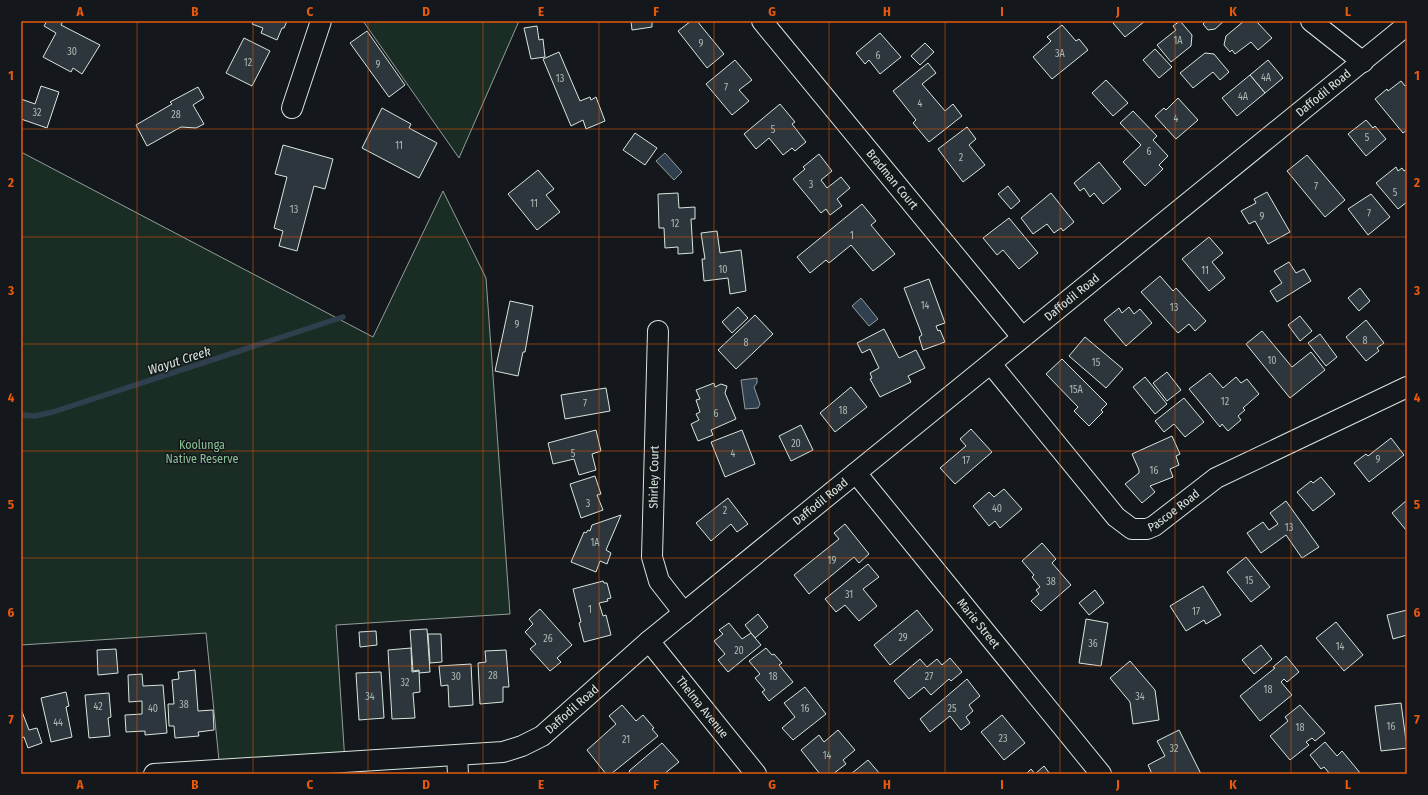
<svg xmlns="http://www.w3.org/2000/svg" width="1428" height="795" font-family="'Fira Sans Condensed',sans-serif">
<rect width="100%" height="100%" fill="#14181c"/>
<g fill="#1a2d24" stroke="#939e99">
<polygon points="363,21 519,21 459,158"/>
<polygon points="21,152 373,337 443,191 486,278 510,614 336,625 345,762 220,770 206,633 21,645"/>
</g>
<g fill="#2f3f4d" stroke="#939e99">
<polygon points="665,153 682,172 674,180 656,161"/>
<polygon points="861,298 878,319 869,326 852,306"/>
<polygon points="757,378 757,383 754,387 760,404 758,408 745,409 741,380"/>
</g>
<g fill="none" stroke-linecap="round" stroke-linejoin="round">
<polyline stroke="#2f3f4d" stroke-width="5.5" points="21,415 35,416 53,412 343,317"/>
</g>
<g fill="#2c363c" stroke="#d8e6dc">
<polygon points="47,21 63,21 61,25 100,45 82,74 73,68 71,72 43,57 56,33 44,26"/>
<polygon points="254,21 287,21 284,28 282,28 277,40 261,33 263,28 252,24"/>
<polygon points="631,21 652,21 652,27 632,30"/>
<polygon points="691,21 697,21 724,54 707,68 678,31"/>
<polygon points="1115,21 1145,21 1125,37 1113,23"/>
<polygon points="1180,21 1192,35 1191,46 1171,62 1157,45 1176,30 1173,26"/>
<polygon points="1206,21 1224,21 1215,29 1208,30 1203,24"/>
<polygon points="1244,21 1256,21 1272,38 1258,50 1251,42 1235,54 1232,50 1230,52 1224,45 1226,36"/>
<polygon points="1062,25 1076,41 1079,39 1088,50 1052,79 1033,57 1051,41 1047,37"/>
<polygon points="537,26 539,40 543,39 545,57 531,59 524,28"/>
<polygon points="367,31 405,85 389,97 350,43"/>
<polygon points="880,33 901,57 880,74 869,60 865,64 856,53"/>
<polygon points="244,38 270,51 252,86 226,73"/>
<polygon points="925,43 934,52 920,65 911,56"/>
<polygon points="1155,49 1172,67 1159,78 1143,60"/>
<polygon points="559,52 580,101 590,97 591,100 596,97 605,121 586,129 583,120 571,126 543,59"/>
<polygon points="1205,53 1214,54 1229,72 1220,80 1213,72 1193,88 1180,73"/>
<polygon points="735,60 752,80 739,90 749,101 732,115 706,84"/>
<polygon points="1268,60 1283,78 1265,93 1250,75"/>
<polygon points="928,63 936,73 922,84 945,111 953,104 962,116 929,142 913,123 916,120 893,91"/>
<polygon points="1250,75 1265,93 1237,116 1222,98"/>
<polygon points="1106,80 1128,103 1113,116 1092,93"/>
<polygon points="1401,81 1405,86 1407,84 1407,130 1403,133 1375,99 1387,89 1388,91"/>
<polygon points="41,86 59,92 47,128 21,119 21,99 35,104"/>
<polygon points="198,87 204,98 193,105 204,124 196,128 181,127 147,146 136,125 172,104 170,102"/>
<polygon points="1178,98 1198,120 1176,139 1155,116 1164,108 1166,110"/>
<polygon points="780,104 795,122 792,124 806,142 795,151 792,148 783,155 769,138 756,149 744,134"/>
<polygon points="382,108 411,124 409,128 437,143 419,178 362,148"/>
<polygon points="1133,111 1157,136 1153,140 1168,156 1159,165 1163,169 1145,186 1123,162 1141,145 1120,123"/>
<polygon points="1366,120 1373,128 1375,126 1386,139 1366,156 1348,134"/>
<polygon points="967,127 976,139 969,145 985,165 963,182 938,149"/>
<polygon points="635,133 657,148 645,165 623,150"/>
<polygon points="283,145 333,159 325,189 314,186 297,251 279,246 283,231 274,228 287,177 275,174"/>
<polygon points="819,154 832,171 821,180 827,188 841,177 850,188 837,199 842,206 830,215 826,209 821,213 793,179 805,169 803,167"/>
<polygon points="1307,155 1345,200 1325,217 1287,171"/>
<polygon points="1099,162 1121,189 1103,204 1094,193 1090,197 1084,188 1080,191 1074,183"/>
<polygon points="1396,167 1398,171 1402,168 1404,171 1407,169 1407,202 1398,209 1376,183"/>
<polygon points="538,170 554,189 546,195 560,212 537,230 508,194"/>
<polygon points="1008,186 1020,201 1011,209 998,194"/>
<polygon points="1267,192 1290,232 1268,244 1255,221 1249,224 1241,211 1256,203 1254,199"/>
<polygon points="678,193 679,208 695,207 695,219 691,219 693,253 678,254 678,247 665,248 664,228 659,228 658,194"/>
<polygon points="1051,193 1074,222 1063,231 1061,228 1054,233 1047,224 1033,234 1021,218"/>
<polygon points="1371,194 1390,217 1368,235 1348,209"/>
<polygon points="862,204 876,221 871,225 895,254 873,271 851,245 829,263 826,260 810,273 797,257"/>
<polygon points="1009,218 1038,253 1019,269 1003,250 997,255 983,238"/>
<polygon points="717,231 720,253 741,250 746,291 730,294 728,278 704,281 702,259 705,259 701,233"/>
<polygon points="1209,237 1223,253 1212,262 1225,278 1209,291 1182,259"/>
<polygon points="1289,262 1296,273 1304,269 1311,281 1277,302 1270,291 1282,283 1274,271"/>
<polygon points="1160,276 1173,291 1176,288 1206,321 1195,331 1189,324 1178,333 1141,292"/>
<polygon points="929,279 945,323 936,326 938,331 940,330 945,342 923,350 919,337 922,335 904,288"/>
<polygon points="1360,288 1370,301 1359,311 1348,298"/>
<polygon points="510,301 533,306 525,352 523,352 518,376 495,371"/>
<polygon points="738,307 748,318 732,333 722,322"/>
<polygon points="1129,307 1134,314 1140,309 1152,323 1126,346 1104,320 1119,308 1122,313"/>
<polygon points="755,315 773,334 736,369 718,350"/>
<polygon points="1300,316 1312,331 1300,341 1288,325"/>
<polygon points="1366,320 1384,343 1377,348 1379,351 1366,361 1346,337"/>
<polygon points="884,329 899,358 916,350 925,368 908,376 911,382 880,397 870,379 872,378 870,373 879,368 870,349 862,353 857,343"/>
<polygon points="1262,331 1292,367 1311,352 1325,370 1290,398 1246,344"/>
<polygon points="1320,334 1337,357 1326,366 1308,343"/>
<polygon points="1085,337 1123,369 1106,388 1069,356"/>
<polygon points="1062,359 1107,404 1101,410 1103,412 1089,426 1074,411 1078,407 1046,374"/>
<polygon points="1167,372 1181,390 1167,401 1153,383"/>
<polygon points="1210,373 1223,388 1236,377 1241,383 1247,379 1259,394 1243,408 1245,410 1238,416 1241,420 1228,431 1222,424 1220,427 1189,389"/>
<polygon points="1145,377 1167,404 1155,414 1133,387"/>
<polygon points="714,383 715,387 721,384 727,386 725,393 736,419 711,430 713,435 698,441 691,424 699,420 696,414 700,412 696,400 700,399 696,390"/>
<polygon points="851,387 867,407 835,432 820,413"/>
<polygon points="606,388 610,411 565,419 561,395"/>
<polygon points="1184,398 1204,422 1185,437 1174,424 1164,432 1155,421"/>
<polygon points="801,425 813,450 791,461 779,436"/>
<polygon points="971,429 992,452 955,484 940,468 966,446 960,439"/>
<polygon points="596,430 601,451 592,454 596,470 579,475 574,459 553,464 548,443"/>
<polygon points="742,430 755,464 725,477 711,442"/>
<polygon points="1172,436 1180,454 1176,456 1179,465 1170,469 1173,477 1150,486 1155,492 1142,503 1125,484 1139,473 1139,470 1132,454"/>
<polygon points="1391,438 1404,455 1369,482 1354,463 1366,454 1368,456"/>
<polygon points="595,476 601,494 597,495 603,510 581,518 570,484"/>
<polygon points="1321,477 1335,494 1313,511 1297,492 1311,481 1313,483"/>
<polygon points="1004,489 1022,509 1000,528 995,521 989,526 973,506 989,492 994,497"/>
<polygon points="728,498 748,524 737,532 731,524 711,541 696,523"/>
<polygon points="1407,500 1407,530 1406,530 1392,513"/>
<polygon points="1286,501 1319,547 1302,558 1286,535 1261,553 1247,533 1263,522 1269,530 1278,524 1270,513"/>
<polygon points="621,515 606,550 611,553 607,564 600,561 596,572 571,562 584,532 586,533 588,530 590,531 592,525"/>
<polygon points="845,524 869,554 859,563 854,557 809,594 794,575 839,539 834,533"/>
<polygon points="1042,543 1056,559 1052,563 1071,585 1041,611 1031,601 1039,594 1036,590 1040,587 1032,577 1034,575 1022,561"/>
<polygon points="1246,557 1270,587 1251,602 1227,572"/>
<polygon points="868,564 879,577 863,589 877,606 859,621 845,605 836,612 825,599"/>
<polygon points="603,581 604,583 607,583 611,598 607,599 608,601 599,603 603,616 606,615 611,635 584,642 579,623 581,622 573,589"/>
<polygon points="1203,586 1221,615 1206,624 1204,620 1186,631 1170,606"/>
<polygon points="1095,590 1104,603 1089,615 1079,603"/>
<polygon points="540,609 572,645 557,658 561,662 550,671 530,649 536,644 525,632 533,624 529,619"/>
<polygon points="917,610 933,630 890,665 874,645"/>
<polygon points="1407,610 1407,635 1393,639 1387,615"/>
<polygon points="758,614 768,627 755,638 745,625"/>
<polygon points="1086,619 1108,623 1101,666 1079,663"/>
<polygon points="1336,622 1363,655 1344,671 1316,638"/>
<polygon points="729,623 742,639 751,633 761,645 728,672 718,660 725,654 714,641 723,634 719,630"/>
<polygon points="427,629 430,672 419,673 419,670 413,671 410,630"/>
<polygon points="376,631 377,645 360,647 359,632"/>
<polygon points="428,634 441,634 442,662 430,663"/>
<polygon points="1261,645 1272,659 1254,674 1242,660"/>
<polygon points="411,648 412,672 419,671 420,692 413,693 415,718 392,719 388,650"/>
<polygon points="766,648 772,655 774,654 782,663 779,665 793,682 769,701 762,692 765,690 755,678 760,674 749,661"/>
<polygon points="116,649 118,673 98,675 97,650"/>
<polygon points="506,650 509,687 503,687 503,702 480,704 478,663 486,662 485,651"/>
<polygon points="1286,656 1299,672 1287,682 1284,679 1281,682 1292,695 1260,721 1240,696 1275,668 1273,667"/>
<polygon points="950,658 962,672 951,681 949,679 931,695 924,687 909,699 894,681 920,659 927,667 937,659 942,665"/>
<polygon points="1130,661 1155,690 1159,720 1133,724 1130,702 1110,678"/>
<polygon points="471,664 473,705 449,707 448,685 441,686 439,666"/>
<polygon points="195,670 198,711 213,710 214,730 198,732 199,736 175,738 174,726 169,726 168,704 174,704 172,680 179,679 178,672"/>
<polygon points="381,672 384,718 359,720 356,673"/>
<polygon points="142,674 143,686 163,685 167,733 145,735 145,731 126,732 125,715 142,714 142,701 129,702 128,675"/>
<polygon points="967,679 980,696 969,705 973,711 966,717 970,723 961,730 950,716 930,732 920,719"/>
<polygon points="805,687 826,714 793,740 782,728 795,717 784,703"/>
<polygon points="66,692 69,706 66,707 72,737 51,742 41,698"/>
<polygon points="109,693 111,717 108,718 110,736 89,738 85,695"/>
<polygon points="1401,703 1407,748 1381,751 1375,706"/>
<polygon points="622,705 636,721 643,715 654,728 652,729 658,736 611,774 606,774 587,750 616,724 609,716"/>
<polygon points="1300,705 1325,733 1315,741 1312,738 1306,742 1309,745 1290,760 1270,736 1288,721 1285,717"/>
<polygon points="21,709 29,730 37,728 42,743 28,748 24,737 21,738"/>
<polygon points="1002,715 1025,743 1004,760 981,732"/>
<polygon points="838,730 855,750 843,760 846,764 833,774 820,774 801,750 819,735 824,742"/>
<polygon points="1179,730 1201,774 1152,774 1148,765 1165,756 1157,741"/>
<polygon points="1325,742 1337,756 1342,751 1361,774 1330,774 1324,767 1321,769 1310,755"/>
<polygon points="662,743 679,762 664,774 631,774 629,771"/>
<polygon points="868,760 880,774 851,774"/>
<polygon points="1044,766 1050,774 1026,774 1031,769 1035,774"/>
</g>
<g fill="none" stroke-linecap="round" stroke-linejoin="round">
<g stroke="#d8e6dc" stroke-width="22">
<g id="minor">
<path id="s1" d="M762 21 1022 337"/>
<polyline points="1311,21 1363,62"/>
<polyline points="292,108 321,21"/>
<polyline points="658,331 652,557 659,581 684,613"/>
<path id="s2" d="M991 364 1116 517 1132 529H1147L1154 526 1216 478 1407 387"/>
<path id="s3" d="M856 473 1101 774"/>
<path id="s4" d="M649 641 756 774"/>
<polyline points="457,756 458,774"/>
<path id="s5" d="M154 774 503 752 522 746 542 736 649 641 1407 25"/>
</g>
</g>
<use href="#minor" stroke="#14181c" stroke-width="20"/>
</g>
<path fill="none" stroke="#e8590c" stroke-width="1" stroke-opacity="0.55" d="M137 21V774M253 21V774M368 21V774M483 21V774M599 21V774M714 21V774M829 21V774M945 21V774M1060 21V774M1175 21V774M1291 21V774M21 129H1407M21 237H1407M21 344H1407M21 451H1407M21 558H1407M21 666H1407"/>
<g text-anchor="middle" stroke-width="3" stroke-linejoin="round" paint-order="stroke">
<g font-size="10" fill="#adbab4">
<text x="1178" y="44">1A</text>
<text x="701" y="47">9</text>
<text x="72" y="55">30</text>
<text x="1060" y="57">3A</text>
<text x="878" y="59">6</text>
<text x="248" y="66">12</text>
<text x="378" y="68">9</text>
<text x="1266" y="81">4A</text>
<text x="560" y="82">13</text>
<text x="726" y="91">7</text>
<text x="1243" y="100">4A</text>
<text x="920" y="107">4</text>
<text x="37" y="116">32</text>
<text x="176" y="118">28</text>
<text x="1176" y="122">4</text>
<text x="773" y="133">5</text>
<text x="1367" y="141">5</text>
<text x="399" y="149">11</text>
<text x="1149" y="155">6</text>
<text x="961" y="161">2</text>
<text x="811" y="188">3</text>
<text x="1316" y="190">7</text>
<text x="1395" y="196">5</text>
<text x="534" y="207">11</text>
<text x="294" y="213">13</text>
<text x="1369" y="217">7</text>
<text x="1262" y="220">9</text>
<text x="675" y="227">12</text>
<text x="852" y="239">1</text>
<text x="723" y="273">10</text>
<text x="1205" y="274">11</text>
<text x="925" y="309">14</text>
<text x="1174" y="311">13</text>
<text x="517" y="328">9</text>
<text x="1365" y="344">8</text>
<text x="746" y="346">8</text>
<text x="1272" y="364">10</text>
<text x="1096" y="366">15</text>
<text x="1076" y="393">15A</text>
<text x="1225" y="405">12</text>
<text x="585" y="407">7</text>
<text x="843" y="414">18</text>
<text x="716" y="417">6</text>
<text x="796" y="447">20</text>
<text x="573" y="457">5</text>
<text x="733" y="457">4</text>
<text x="1378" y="463">9</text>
<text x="966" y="464">17</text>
<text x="1154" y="474">16</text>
<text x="588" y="507">3</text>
<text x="997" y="512">40</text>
<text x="725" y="514">2</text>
<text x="1289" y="531">13</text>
<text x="595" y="546">1A</text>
<text x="832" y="564">19</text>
<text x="1249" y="584">15</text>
<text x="1051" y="585">38</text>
<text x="849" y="598">31</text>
<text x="590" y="613">1</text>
<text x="1196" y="615">17</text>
<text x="903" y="641">29</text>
<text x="548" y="642">26</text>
<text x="1093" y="647">36</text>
<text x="1340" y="650">14</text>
<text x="739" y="654">20</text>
<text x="493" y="679">28</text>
<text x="456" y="680">30</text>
<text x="773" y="680">18</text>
<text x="929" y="680">27</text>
<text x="405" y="686">32</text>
<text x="1268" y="693">18</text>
<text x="370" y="700">34</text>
<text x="1140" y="700">34</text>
<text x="184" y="708">38</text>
<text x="98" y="710">42</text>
<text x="153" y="712">40</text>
<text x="805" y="712">16</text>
<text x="952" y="712">25</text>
<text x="58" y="726">44</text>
<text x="1391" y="730">16</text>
<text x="1300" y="731">18</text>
<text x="1003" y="742">23</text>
<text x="626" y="743">21</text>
<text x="1174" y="752">32</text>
<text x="827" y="759">14</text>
</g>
<g font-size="12" fill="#d8e6dc" stroke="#14181c">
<text dy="4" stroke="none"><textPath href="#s5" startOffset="1404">Daffodil Road</textPath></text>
<text dy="4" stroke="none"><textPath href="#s1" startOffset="205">Bradman Court</textPath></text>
<text dy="4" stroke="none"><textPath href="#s5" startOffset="1080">Daffodil Road</textPath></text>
<text transform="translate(654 477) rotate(-89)" y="4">Shirley Court</text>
<text dy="4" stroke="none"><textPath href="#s5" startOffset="756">Daffodil Road</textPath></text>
<text dy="4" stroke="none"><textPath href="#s2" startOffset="265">Pascoe Road</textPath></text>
<text dy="4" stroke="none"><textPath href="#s3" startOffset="194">Marie Street</textPath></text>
<text dy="4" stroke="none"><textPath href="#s4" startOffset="85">Thelma Avenue</textPath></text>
<text dy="4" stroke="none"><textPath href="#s5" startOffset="432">Daffodil Road</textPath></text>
</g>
<g font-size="12" fill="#8ac095" stroke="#14181c">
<text x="202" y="449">Koolunga<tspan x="202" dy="14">Native Reserve</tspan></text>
</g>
<g font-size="13" font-style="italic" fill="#d8e6dc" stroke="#14181c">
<text transform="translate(179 360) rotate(-18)" y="5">Wayut Creek</text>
</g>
</g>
<rect width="1428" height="795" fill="none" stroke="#14181c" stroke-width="44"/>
<rect x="22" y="22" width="1384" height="751" fill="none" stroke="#e8590c" stroke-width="1.5"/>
<g font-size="13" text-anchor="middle" font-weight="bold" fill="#e8590c">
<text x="80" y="16">A</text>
<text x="195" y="16">B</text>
<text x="310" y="16">C</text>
<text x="426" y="16">D</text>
<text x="541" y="16">E</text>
<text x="656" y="16">F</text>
<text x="772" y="16">G</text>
<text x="887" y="16">H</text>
<text x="1002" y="16">I</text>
<text x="1118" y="16">J</text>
<text x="1233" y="16">K</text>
<text x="1348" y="16">L</text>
<text x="11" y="80">1</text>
<text x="1417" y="80">1</text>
<text x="11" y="187">2</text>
<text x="1417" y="187">2</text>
<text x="11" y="295">3</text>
<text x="1417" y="295">3</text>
<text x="11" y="402">4</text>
<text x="1417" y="402">4</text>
<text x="11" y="509">5</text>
<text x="1417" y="509">5</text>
<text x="11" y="617">6</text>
<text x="1417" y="617">6</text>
<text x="11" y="724">7</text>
<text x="1417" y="724">7</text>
<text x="80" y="789">A</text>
<text x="195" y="789">B</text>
<text x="310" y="789">C</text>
<text x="426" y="789">D</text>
<text x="541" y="789">E</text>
<text x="656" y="789">F</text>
<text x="772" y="789">G</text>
<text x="887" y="789">H</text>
<text x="1002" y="789">I</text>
<text x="1118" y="789">J</text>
<text x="1233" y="789">K</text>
<text x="1348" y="789">L</text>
</g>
</svg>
